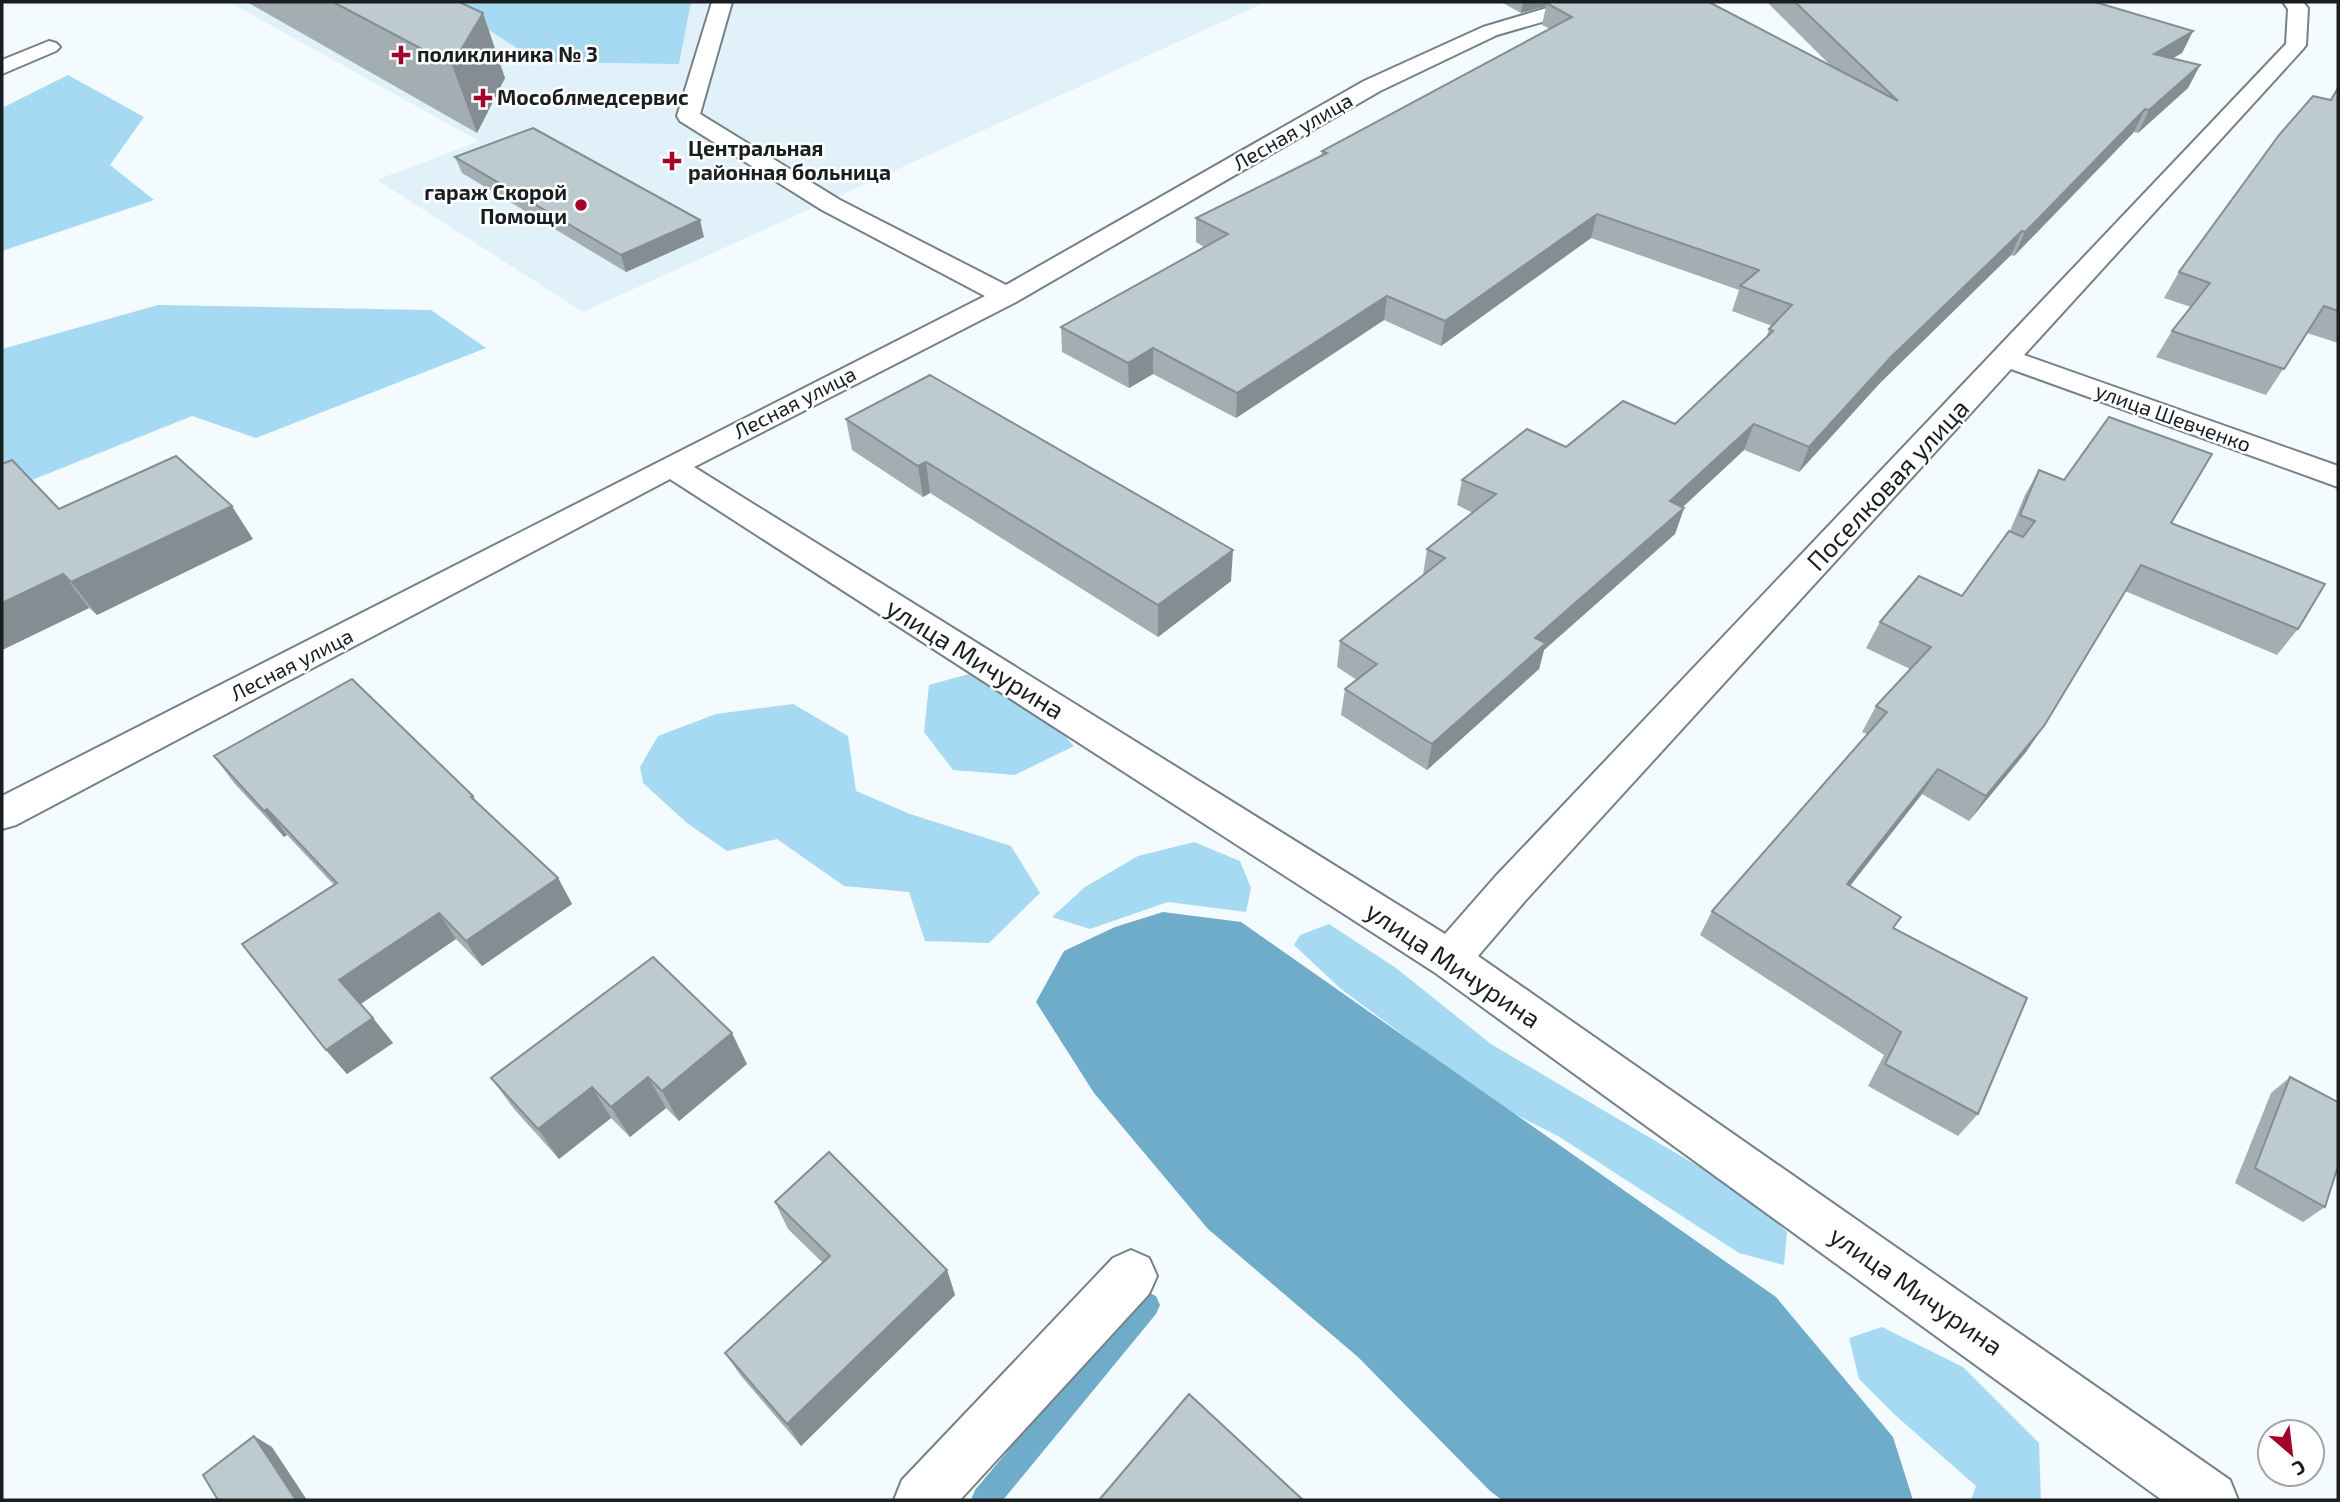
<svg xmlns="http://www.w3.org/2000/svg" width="2340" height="1502" font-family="'Exo 2',sans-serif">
<rect width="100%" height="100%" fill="#f3fbff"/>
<polygon fill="#e1f1fa" points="229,2 1266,2 583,312 377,180 479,141"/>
<g fill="#a6daf3">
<polygon points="445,2 691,2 679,64 539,62"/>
<polygon points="68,75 144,117 110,165 154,200 2,251 2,108"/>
<polygon points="158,305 431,310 486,348 256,438 192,416 2,492 2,349"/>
<polygon points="976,672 1027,695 1074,746 1015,775 953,770 924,732 929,685"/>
<polygon points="793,704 848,736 856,791 910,814 1011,846 1040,893 989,943 925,941 909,892 844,886 777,839 727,851 687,823 643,783 640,767 658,736 716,714"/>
<polygon points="1194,842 1240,861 1251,888 1246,912 1168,902 1090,929 1052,917 1085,887 1138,856"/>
<polygon points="1329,924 1396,968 1491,1044 1742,1192 1787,1232 1784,1265 1739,1253 1558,1136 1499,1106 1341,989 1294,945 1300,935"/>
<polygon points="1882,1327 1963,1367 2039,1443 2041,1500 1971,1500 1976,1486 1895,1415 1859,1379 1849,1338"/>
</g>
<polygon fill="#6eacc9" points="1163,912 1241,922 1776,1297 1893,1437 1913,1500 1502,1500 1490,1491 1358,1357 1208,1229 1094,1093 1036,1002 1064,951 1115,927"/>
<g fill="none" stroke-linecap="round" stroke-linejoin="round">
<polygon fill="#6eacc9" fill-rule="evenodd" points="1147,1292 1156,1296 1160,1305 1156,1314 1003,1500 971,1500 975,1490 1138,1296"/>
<g stroke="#758187" stroke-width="4">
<g id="minor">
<polygon points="712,2 732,2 700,114 840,200 1006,285 1364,81 1483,27 1567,2 1600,2 1597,6 1497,35 1380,91 1016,302 694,467 1445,934 1495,877 2286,44 2288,9 2283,2 2303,2 2308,8 2306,45 2303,49 2024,355 2338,466 2338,487 2011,369 1525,901 1478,956 2230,1480 2238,1500 2162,1500 1434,972 670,479 16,825 2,829 2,796 985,296 822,210 680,121 677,116"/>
<polygon points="49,41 56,43 60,47 56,51 2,74 2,60"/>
<polygon points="1131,1250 1149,1258 1157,1276 1149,1294 960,1500 894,1500 902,1480 1113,1258"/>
</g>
</g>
<use href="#minor" fill="#fff" fill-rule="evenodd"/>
</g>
<g fill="#a3aeb3">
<polygon points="247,2 459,2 505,78 477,133"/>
<polygon points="1501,2 1709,2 1832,67 1767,2 2095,2 2193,31 2182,53 2173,58 2200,65 2188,88 2138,133 2134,132 2014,256 2011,255 1880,383 1799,472 1744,450 1683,507 1684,508 1675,534 1544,650 1539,669 1427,770 1341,715 1345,689 1357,680 1337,667 1340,641 1423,575 1427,549 1473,513 1457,505 1462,480 1566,447 1675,424 1766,338 1769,329 1772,326 1732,311 1739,290 1591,238 1441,346 1384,320 1236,418 1153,374 1129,388 1062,352 1061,327 1204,247 1196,242 1196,218 1321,156 1322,151 1550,29 1542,25 1546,6 1521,13"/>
<polygon points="2338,88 2338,343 2307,333 2266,395 2156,357 2172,331 2191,307 2164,298 2179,272 2331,100"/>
<polygon points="455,157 704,237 626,272 462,173"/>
<polygon points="846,419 1231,581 1158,637 930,493 923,497 852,450"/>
<polygon points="2,464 59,509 253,539 97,615 89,608 2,650"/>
<polygon points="2039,470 2171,523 2298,629 2277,655 2125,591 2026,752 1969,821 1922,794 1850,886 1901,917 1894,928 1978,1114 1958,1136 1868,1086 1884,1055 1700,935 1712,911 1867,734 1862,732 1876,706 1910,669 1866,648 1880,622 1962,596 2010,531 2025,495"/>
<polygon points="214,756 473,796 478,804 558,878 572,904 482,966 456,939 361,1004 393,1043 347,1074 326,1050 334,885 287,835 284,837 234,783"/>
<polygon points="747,1064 679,1121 666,1108 630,1137 611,1118 559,1159 514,1109 491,1078"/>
<polygon points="2290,1077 2325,1207 2303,1222 2235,1183 2271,1093"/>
<polygon points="775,1202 947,1270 955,1295 801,1446 741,1376 725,1353 823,1263 788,1229"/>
</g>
<g fill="#848d92">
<polygon points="1523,2 1559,2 1546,3 1546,6 1521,13"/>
<polygon points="483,13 505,78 477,133 452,65"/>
<polygon points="2193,31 2182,53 2143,76 2154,54"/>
<polygon points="2200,65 2188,88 2138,133 2149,110"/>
<polygon points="2145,109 2134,132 2014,256 2025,232"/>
<polygon points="1597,214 1591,238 1441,346 1445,321"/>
<polygon points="700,220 704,237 626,272 621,255"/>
<polygon points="2022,231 2011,255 1880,383 1799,472 1809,447 1891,357"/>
<polygon points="1387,296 1384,320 1236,418 1237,393"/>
<polygon points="1153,348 1153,374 1129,388 1128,363"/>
<polygon points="1754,424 1744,450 1661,527 1670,501"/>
<polygon points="926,462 930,493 923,497 918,466"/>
<polygon points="232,506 253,539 97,615 71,582"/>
<polygon points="1684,508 1675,534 1544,650 1539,669 1427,770 1432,744 1535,638"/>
<polygon points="1233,550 1231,581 1158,637 1158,605"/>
<polygon points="63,574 89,608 2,650 2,603"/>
<polygon points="2044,726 2026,752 1969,821 1986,796"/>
<polygon points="1938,769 1922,794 1832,909 1847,884"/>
<polygon points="267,809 287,835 284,837 264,811"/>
<polygon points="558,878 572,904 482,966 466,941"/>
<polygon points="439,913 456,939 359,1005 339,980"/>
<polygon points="373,1018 393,1043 347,1074 326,1050"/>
<polygon points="732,1033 747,1064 679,1121 662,1091"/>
<polygon points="648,1077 666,1108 630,1137 611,1107"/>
<polygon points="592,1087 611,1118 559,1159 538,1129"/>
<polygon points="947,1270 955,1295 801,1446 787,1424"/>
<polygon points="254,1436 272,1447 307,1500 296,1500"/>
</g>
<g fill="#bdcad0" stroke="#848d92" stroke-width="2">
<polygon points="333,2 459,2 483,13 452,65"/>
<polygon points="1552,2 1709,2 1898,101 1795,2 2095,2 2193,31 2154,54 2200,65 2149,110 2145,109 2025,232 2022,231 1891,357 1809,447 1754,424 1670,501 1684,508 1535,638 1546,643 1432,744 1345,689 1377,664 1340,641 1445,558 1427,549 1496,494 1462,480 1527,429 1566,447 1623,401 1675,424 1773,331 1769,329 1792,305 1740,286 1759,270 1597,214 1445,321 1387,296 1237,393 1153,348 1128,363 1061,327 1228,234 1196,218 1327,153 1322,151 1572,17 1546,3"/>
<polygon points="2338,88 2338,311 2324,306 2284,369 2172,331 2210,283 2179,272 2279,135 2313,96 2331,100"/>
<polygon points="533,128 700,220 621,255 455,157"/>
<polygon points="930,375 1233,550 1158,605 926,462 918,466 846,419"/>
<polygon points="2109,417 2212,454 2171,523 2325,584 2298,629 2141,565 2044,726 1986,796 1938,769 1847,884 1901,917 1893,928 2027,998 1978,1114 1885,1064 1901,1032 1712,911 1887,712 1876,706 1931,647 1880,622 1919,576 1962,596 2009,531 2023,537 2035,521 2020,515 2039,470 2064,480"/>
<polygon points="176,456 232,506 71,582 63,574 2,603 2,464 12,460 59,509"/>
<polygon points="352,679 473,796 471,797 558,878 466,941 439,913 339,980 373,1018 326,1050 242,944 337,883 267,809 264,811 214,756"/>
<polygon points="653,957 732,1033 662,1091 648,1077 611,1107 592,1087 538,1129 491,1078"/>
<polygon points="2290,1077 2338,1102 2338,1166 2325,1207 2255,1168"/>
<polygon points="829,1152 947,1270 787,1424 725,1353 830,1256 775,1202"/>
<polygon points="1189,1394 1302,1499 1301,1500 1099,1500"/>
<polygon points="254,1436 296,1500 218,1500 203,1475"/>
</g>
<g fill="#a2032a" stroke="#fff" stroke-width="2.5">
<path d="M397.5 44.5h7v7h7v7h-7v7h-7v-7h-7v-7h7z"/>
<path d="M479.5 87.5h7v7h7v7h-7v7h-7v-7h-7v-7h7z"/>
<path d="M668.5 150.5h7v7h7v7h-7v7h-7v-7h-7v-7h7z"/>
<circle cx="581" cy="205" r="7"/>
</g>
<g text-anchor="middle" stroke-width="5" stroke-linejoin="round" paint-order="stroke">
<g font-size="21" font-weight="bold" fill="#191e20" stroke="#fff" text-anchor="start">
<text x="417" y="62">поликлиника № 3</text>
<text x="497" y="105">Мособлмедсервис</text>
<text x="688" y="156">Центральная<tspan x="688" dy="24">районная больница</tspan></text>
<text x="567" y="200" text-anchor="end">гараж Скорой<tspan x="567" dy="24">Помощи</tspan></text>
</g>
<g font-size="21" fill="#191e20" stroke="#fff">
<text transform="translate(1293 132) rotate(-30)" y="7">Лесная улица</text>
<text transform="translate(795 403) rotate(-27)" y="7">Лесная улица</text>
<text transform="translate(2173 418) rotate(20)" y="7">улица Шевченко</text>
<text transform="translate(292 665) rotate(-27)" y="7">Лесная улица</text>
</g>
<g font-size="26" fill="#191e20" stroke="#fff">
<text transform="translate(1888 485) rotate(-47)" y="9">Поселковая улица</text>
<text transform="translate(975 659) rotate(32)" y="9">улица Мичурина</text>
<text transform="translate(1453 965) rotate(34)" y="9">улица Мичурина</text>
<text transform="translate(1916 1291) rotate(35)" y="9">улица Мичурина</text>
</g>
</g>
<rect width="2340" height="1502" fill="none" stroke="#191e20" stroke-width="7"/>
<g transform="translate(2291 1453) rotate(152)"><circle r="33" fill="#ffffff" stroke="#a3a5a6" stroke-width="2"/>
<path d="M0-5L12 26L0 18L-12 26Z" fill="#a2032a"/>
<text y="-10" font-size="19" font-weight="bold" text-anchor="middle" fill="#191e20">С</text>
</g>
</svg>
